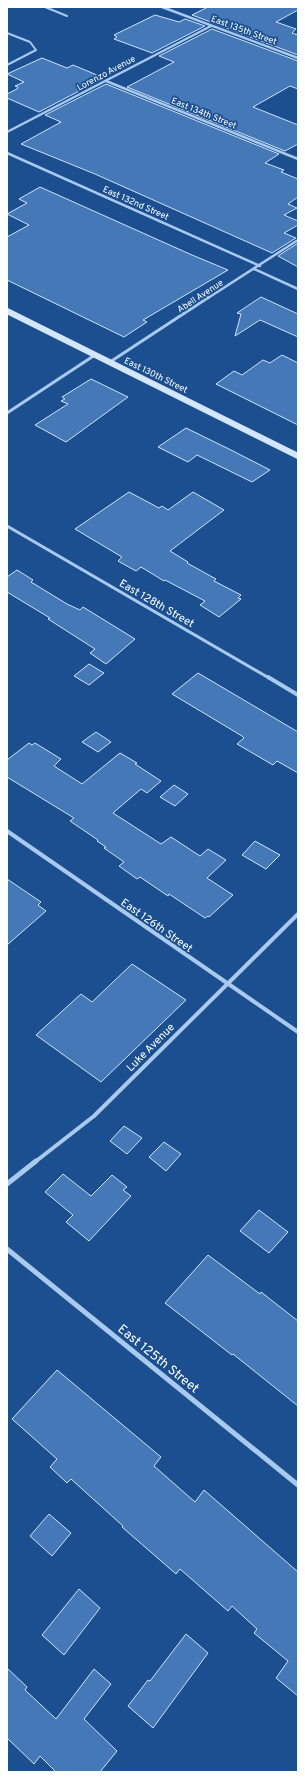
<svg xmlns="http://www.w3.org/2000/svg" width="305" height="1779" font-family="Overpass,sans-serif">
<rect width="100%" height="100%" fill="#1b4f8f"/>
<g fill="#4478b7" stroke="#cfe3fa">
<polygon points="208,7 298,7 298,10 276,22 296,29 292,33 298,35 298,55 192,15"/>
<polygon points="155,15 179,22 185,19 205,26 152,53 114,39 117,37 114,35"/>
<polygon points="212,29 298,61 298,89 290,86 253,107 298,125 298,144 285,151 127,87 174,62 159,56"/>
<polygon points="42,58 67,68 73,65 104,78 39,112 7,98 7,94 17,89 18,87 15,86 24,82 7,74"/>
<polygon points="106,84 279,154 265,163 284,170 281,172 298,179 298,197 288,204 297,208 284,215 298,221 298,225 284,233 296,238 272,253 95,174 21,144 61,122 45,115"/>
<polygon points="40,187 192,255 228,270 143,320 147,322 124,337 7,280 7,237 29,225 7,214 27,203 19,199"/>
<polygon points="298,243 298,267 278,256"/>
<polygon points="261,297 298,314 298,337 260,320 235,336 241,314 237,313"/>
<polygon points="282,355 298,363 298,425 216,384 234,371 242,375 263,360 270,363"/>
<polygon points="91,379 128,397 66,442 35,425 68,404 61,401 65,399 62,397"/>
<polygon points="186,428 231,450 270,470 252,482 197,455 188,462 158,447"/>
<polygon points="129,492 159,508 162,506 168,510 193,492 224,510 170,551 188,562 187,563 216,579 214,581 241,595 238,598 241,599 219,617 200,605 205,601 165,580 164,581 141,567 136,571 118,561 122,557 75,529"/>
<polygon points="17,570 33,580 31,582 67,604 80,610 83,607 135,639 106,664 90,653 95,649 48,619 50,618 7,592 7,577"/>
<polygon points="89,664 104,673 89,685 74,676"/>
<polygon points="198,673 298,732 298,773 277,761 273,765 237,744 244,738 242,736 172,694"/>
<polygon points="96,732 111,742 98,752 82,742"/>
<polygon points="29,743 32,745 35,743 61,759 54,766 82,784 120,753 137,763 135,764 161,781 147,793 141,789 113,813 161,844 171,837 200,856 208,849 226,860 207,878 233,895 209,917 208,916 205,918 169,894 168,896 140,877 137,879 119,866 124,862 104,848 106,847 97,841 98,840 70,821 74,818 7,777 7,760"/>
<polygon points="174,785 188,794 175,806 160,797"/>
<polygon points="255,841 280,855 266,869 242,855"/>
<polygon points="7,879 41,902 38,905 46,911 7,945"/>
<polygon points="132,964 186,1000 101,1082 36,1035 81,994 92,1002"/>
<polygon points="124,1126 142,1138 127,1154 110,1141"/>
<polygon points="164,1142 181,1154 166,1171 149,1157"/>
<polygon points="63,1174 91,1196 112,1175 127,1187 123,1190 131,1196 89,1241 66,1222 73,1215 45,1192"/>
<polygon points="259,1210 288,1232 269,1253 240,1231"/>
<polygon points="208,1255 260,1294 261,1292 298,1321 298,1406 233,1354 232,1355 165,1303"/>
<polygon points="57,1370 161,1457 154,1466 195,1502 204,1490 298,1572 298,1696 276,1678 288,1661 254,1633 257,1629 232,1606 228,1611 180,1569 176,1574 122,1527 123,1526 71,1479 67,1483 50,1467 57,1459 12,1419"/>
<polygon points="49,1514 71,1533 52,1556 30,1536"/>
<polygon points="79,1589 100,1608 64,1655 42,1635"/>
<polygon points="186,1634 208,1653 153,1728 128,1706 148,1680 150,1681"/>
<polygon points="7,1668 27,1687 25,1690 56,1719 94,1669 111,1684 84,1719 117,1751 100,1772 56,1772 40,1756 34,1764 7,1738"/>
</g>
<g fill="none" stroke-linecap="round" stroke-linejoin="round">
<g stroke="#a9c9ee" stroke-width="2">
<polyline points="45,7 67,16"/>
<polyline points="7,33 30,42 36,50 7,65"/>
</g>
<g stroke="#a9c9ee" stroke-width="2.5">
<polyline points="162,7 298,58"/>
<polyline points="106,81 298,159"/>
<polyline points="7,132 211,26"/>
<polyline points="7,153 260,266"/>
<polyline points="254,269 298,289"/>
<polyline points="208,298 298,240"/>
</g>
<g stroke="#a9c9ee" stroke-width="3">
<polyline points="110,362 209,297"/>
<polyline points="7,413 95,355"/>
<polyline points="7,526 269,678"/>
</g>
<g stroke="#a9c9ee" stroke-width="4">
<polyline points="268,677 298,695"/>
<polyline points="7,831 298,1032"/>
<polyline points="35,1162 94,1116 298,914"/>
</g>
<g stroke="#a9c9ee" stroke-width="5">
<polyline points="7,1184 36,1161"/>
<polyline points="7,1249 298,1485"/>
</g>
<polyline stroke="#d6e6fa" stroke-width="6" points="7,311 298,456"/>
</g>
<g text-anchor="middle" stroke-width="3.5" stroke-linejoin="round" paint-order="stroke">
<g font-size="9" fill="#fff" stroke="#1b4f8f">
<text transform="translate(244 30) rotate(20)" y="3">East 135th Street</text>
<text transform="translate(106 73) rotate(-28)" y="3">Lorenzo Avenue</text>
<text transform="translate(204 113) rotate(22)" y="3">East 134th Street</text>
<text transform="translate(136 203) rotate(24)" y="3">East 132nd Street</text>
<text transform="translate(200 296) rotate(-33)" y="3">Abell Avenue</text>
<text transform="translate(156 375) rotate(26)" y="3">East 130th Street</text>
</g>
<g font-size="11" fill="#fff" stroke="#1b4f8f">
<text transform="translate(157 603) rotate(30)" y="4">East 128th Street</text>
<text transform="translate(157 925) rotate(35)" y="4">East 126th Street</text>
<text transform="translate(150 1047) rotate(-45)" y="4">Luke Avenue</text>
</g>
<g font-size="13" fill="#fff" stroke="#1b4f8f">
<text transform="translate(159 1358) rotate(39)" y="5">East 125th Street</text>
</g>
</g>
<rect width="305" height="1779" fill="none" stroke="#ffffff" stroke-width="16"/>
</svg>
